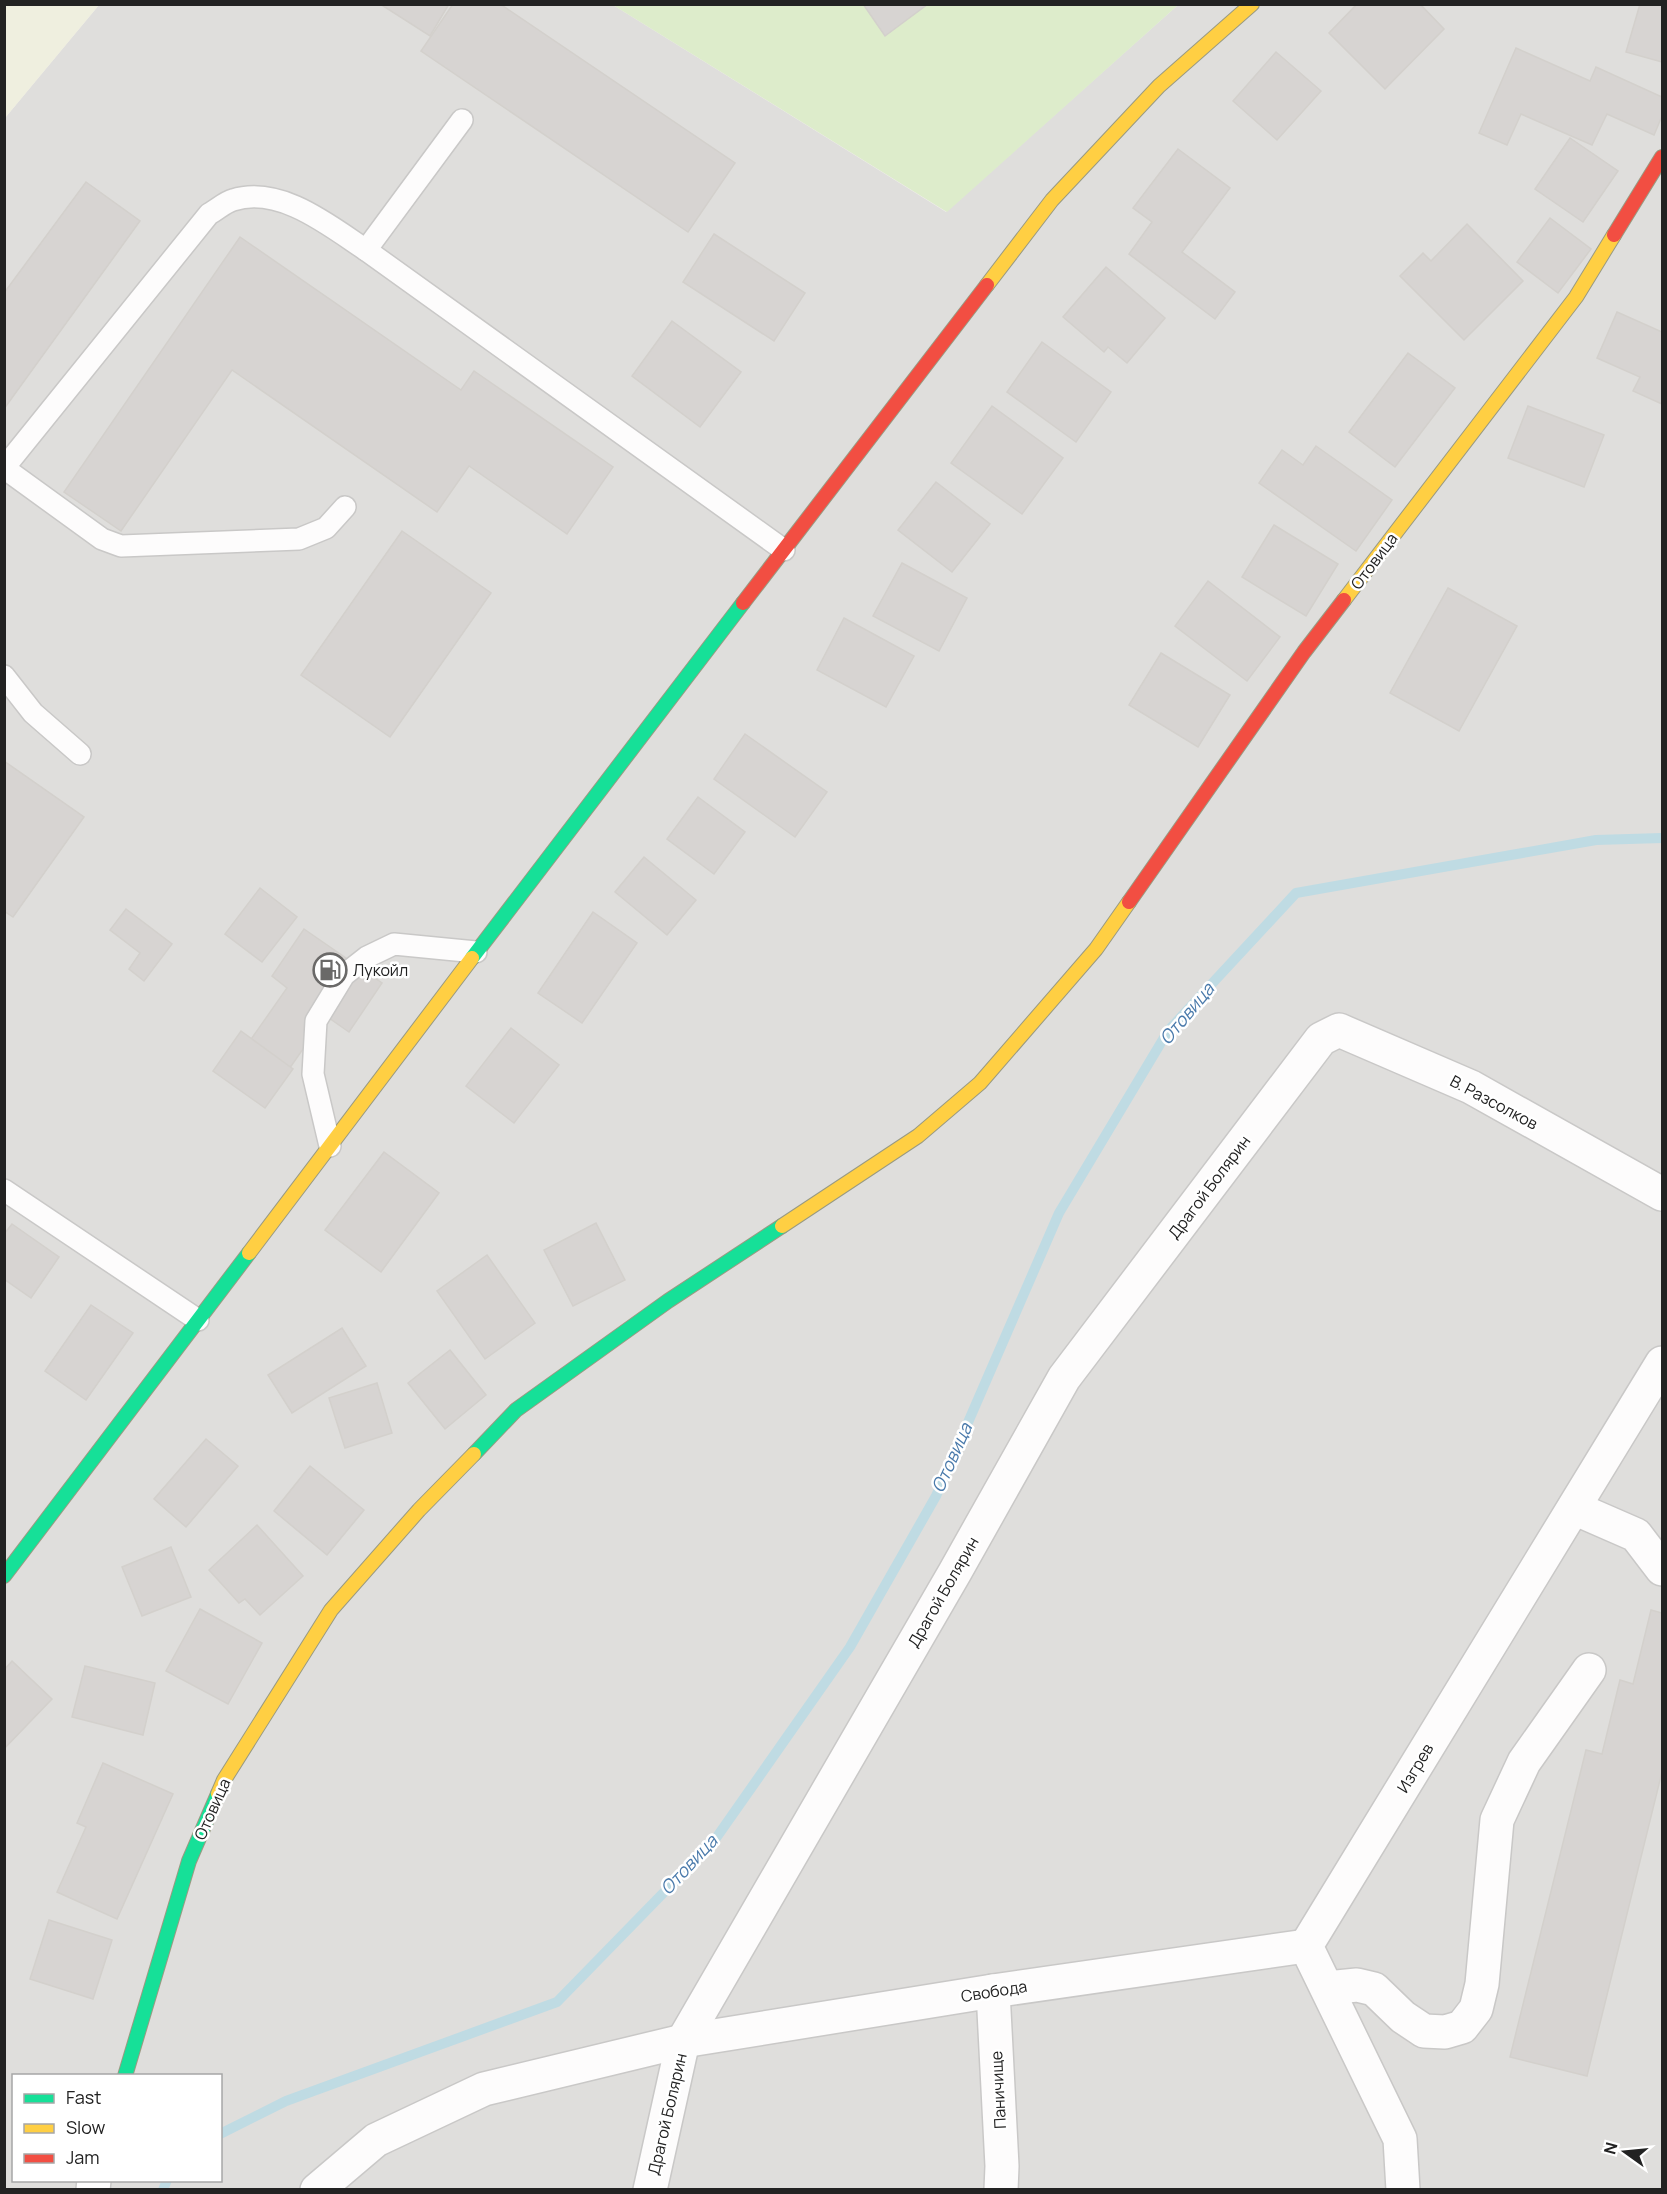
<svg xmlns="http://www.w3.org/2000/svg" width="1667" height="2194" font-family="Manrope,sans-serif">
<rect width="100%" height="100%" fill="#f0eeeb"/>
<path fill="#dfdedc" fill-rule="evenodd" d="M99 5H613L946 212 1178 5H1662V2189L5 2190V118ZM14 2076H220V2180H14Z"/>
<polygon fill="#efefdf" points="5,4 99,5 5,118 4,5"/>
<polygon fill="#ddeccb" points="613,5 1178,5 947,212"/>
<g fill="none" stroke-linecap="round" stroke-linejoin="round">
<g stroke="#bfdbe3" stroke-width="10">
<polyline points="220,2134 286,2101 557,2002 714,1841 850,1647 936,1496 1059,1213 1168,1031 1296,893 1596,840 1662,838"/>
<polyline points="163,2190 167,2180"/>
</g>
</g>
<g fill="#d7d4d2" stroke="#d3d0cc" stroke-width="1.5">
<polygon points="380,4 449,4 430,36"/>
<polygon points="453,4 500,4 735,163 688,232 421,51"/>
<polygon points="863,4 928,4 885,36"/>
<polygon points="1357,4 1420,4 1444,29 1385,89 1329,33"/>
<polygon points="1640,4 1662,4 1662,62 1626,52"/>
<polygon points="1516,48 1590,81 1596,67 1662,97 1662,116 1654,135 1607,114 1592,145 1521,114 1507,145 1479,133"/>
<polygon points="1276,52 1321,91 1277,140 1233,101"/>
<polygon points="1570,138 1618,171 1583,222 1535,189"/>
<polygon points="1178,149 1230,188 1182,252 1235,292 1215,319 1129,254 1152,222 1133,208"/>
<polygon points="86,182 140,221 4,409 4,293"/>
<polygon points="1550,218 1591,249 1558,293 1517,262"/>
<polygon points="1467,224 1523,281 1464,340 1400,276 1423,253 1431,261"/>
<polygon points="714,234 805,293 774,341 683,282"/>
<polygon points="240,237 461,390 474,371 613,467 567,534 469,466 437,512 232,370 121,531 64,492"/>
<polygon points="1106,267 1165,318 1127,363 1108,347 1104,352 1063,317"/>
<polygon points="1617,312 1662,332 1662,404 1633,391 1640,377 1597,358"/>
<polygon points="672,321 741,372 700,427 632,376"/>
<polygon points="1042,342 1111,392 1076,442 1007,392"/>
<polygon points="1408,353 1455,388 1395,467 1349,432"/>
<polygon points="992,406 1063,458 1022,514 951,463"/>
<polygon points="1528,406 1604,435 1584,487 1508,458"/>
<polygon points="1316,446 1392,500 1356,551 1259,483 1282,450 1303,465"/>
<polygon points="936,482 990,524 952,572 898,530"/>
<polygon points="1274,525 1338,564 1306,616 1242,577"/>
<polygon points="402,531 491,593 390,737 301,675"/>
<polygon points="902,563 967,598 939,651 873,616"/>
<polygon points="1208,581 1280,637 1247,681 1175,626"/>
<polygon points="1448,588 1517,626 1459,731 1390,693"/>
<polygon points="844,618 914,656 886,707 817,670"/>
<polygon points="1161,653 1230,695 1198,747 1129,705"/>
<polygon points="745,734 827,792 795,837 714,779"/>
<polygon points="4,761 84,817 13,917 4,911"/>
<polygon points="698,797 745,832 714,874 667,839"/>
<polygon points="644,857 696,900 667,935 615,892"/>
<polygon points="260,888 297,917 262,962 225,934"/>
<polygon points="126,909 172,944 144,981 129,969 140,953 110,930"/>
<polygon points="593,912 637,943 582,1023 538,993"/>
<polygon points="304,929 382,983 349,1032 326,1016 287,1072 247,1045 287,988 272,976"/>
<polygon points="511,1028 559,1065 514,1123 466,1086"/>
<polygon points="241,1031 293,1069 265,1108 213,1071"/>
<polygon points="384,1152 439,1193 381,1272 325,1230"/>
<polygon points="596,1223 625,1280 573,1306 544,1250"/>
<polygon points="12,1224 59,1257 31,1298 4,1279 4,1234"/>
<polygon points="487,1255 535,1323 485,1359 437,1291"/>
<polygon points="91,1305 133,1333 86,1400 45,1371"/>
<polygon points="342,1328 366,1366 292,1413 268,1375"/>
<polygon points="450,1350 486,1395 445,1429 408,1383"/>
<polygon points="377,1383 392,1433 345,1448 329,1398"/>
<polygon points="206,1439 238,1466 186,1527 154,1499"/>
<polygon points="310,1466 364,1510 327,1555 274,1511"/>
<polygon points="257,1525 303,1576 260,1615 245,1599 239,1603 209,1570"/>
<polygon points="171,1547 191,1597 142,1616 122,1567"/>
<polygon points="200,1609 262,1643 228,1704 166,1671"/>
<polygon points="1651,1610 1662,1613 1662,1772 1587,2076 1510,2057 1586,1750 1602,1754 1620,1680 1633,1684"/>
<polygon points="12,1661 52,1699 4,1749 4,1670"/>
<polygon points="85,1666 155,1683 143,1735 72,1717"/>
<polygon points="103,1763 173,1794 117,1919 57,1892 86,1827 77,1823"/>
<polygon points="49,1920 112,1940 93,1999 30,1979"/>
</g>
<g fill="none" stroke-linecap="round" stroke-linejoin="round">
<g stroke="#c9c8c7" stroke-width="24">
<g id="lane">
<polyline points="366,250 462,120"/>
<path d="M4 468 209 214C217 210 225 202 233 200 280 185 330 226 366 250L784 550"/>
<polyline points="4,468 102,539 121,546 299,539 326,528 345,507"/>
<polyline points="4,676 33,713 80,754"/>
<polyline points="330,1146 313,1074 316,1021 344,975 367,957 394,944 476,952"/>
<polyline points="4,1190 198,1320"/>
</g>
</g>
<g stroke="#c9c8c7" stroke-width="36">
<g id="street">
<polyline points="1574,1508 1636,1535 1662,1569"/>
<polyline points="1327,1988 1357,1985 1374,1989 1403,2017 1424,2031 1445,2032 1462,2027 1476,2009 1482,1984 1497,1820 1524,1762 1589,1670"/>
<polyline points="993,1991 1002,2166 1001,2190"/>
<polyline points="93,2190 94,2180"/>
<polyline points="317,2190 376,2140 484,2089 683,2041 993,1991 1306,1946"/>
<polyline points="650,2190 683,2041 955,1572 1064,1378 1321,1039 1339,1030 1471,1087 1662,1194"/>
<polyline points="1403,2190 1400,2139 1306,1946 1662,1363"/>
</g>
</g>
<g stroke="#999a82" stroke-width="16">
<g id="fast">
<polyline points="472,958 743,603"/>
<polyline points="474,1454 516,1410 668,1301 782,1226"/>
<polyline points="4,1576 249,1253"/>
<polyline points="125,2076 189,1861 218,1794"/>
</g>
</g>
<g stroke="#999a82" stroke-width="16">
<g id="slow">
<polyline points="987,285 1052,200 1159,86 1252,4"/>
<polyline points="1344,600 1576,297 1614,235"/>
<polyline points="782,1226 918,1136 980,1083 1096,949 1129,902"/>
<polyline points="249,1253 472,958"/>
<polyline points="218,1794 224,1780 331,1610 419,1510 474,1454"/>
</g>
</g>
<g stroke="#999a82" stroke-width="16">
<g id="jam">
<polyline points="1614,235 1662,157"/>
<polyline points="743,603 987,285"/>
<polyline points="1129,902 1304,652 1344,600"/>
</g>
</g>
<use href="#lane" stroke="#fdfcfc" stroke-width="21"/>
<use href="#street" stroke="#fdfcfc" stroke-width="33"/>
<use href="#fast" stroke="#16e098" stroke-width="14"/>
<use href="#slow" stroke="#ffcf43" stroke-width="14"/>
<use href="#jam" stroke="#f24e42" stroke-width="14"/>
</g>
<defs>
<g id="fuel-ring" transform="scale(1.725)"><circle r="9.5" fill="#fff" stroke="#6a6968" stroke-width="1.5"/><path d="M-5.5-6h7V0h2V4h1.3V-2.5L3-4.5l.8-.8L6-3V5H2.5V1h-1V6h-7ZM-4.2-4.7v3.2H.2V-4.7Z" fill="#6a6968"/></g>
</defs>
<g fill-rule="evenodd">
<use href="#fuel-ring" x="330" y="970"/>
</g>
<g text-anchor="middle" stroke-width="5" stroke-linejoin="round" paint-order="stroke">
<g font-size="16" fill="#222" stroke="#fff">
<text transform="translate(1374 561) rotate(-53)" y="6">Отовица</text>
<text transform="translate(1494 1102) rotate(28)" y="6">В. Разсолков</text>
<text transform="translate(1209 1187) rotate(-53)" y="6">Драгой Болярин</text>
<text transform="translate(943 1592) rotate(-60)" y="6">Драгой Болярин</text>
<text transform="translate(1415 1768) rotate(-59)" y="6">Изгрев</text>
<text transform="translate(212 1809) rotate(-66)" y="6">Отовица</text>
<text transform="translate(994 1991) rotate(-9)" y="6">Свобода</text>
<text transform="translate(998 2090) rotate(-93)" y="6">Паничище</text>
<text transform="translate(667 2114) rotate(-77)" y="6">Драгой Болярин</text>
</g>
<g font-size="16" fill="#222" stroke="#fff" text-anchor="start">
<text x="353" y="976">Лукойл</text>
</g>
<g font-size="18" font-style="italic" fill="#4a7aab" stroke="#fff">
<text transform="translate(1187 1014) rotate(-50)" y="6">Отовица</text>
<text transform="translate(952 1458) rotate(-66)" y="6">Отовица</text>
<text transform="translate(689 1865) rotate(-47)" y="6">Отовица</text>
</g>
</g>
<rect width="1667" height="2194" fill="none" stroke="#222222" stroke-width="12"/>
<rect x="12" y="2074" width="210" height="108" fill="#ffffff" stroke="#a7a7a7" stroke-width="1.5"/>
<rect x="24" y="2094" width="30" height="9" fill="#16e098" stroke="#a7a7a7" stroke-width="1.5"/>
<text x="66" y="2104" font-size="18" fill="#222222">Fast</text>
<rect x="24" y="2124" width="30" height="9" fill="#ffcf43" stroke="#a7a7a7" stroke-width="1.5"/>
<text x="66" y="2134" font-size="18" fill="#222222">Slow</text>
<rect x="24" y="2154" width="30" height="9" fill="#f24e42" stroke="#a7a7a7" stroke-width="1.5"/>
<text x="66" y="2164" font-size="18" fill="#222222">Jam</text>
<g transform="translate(1625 2152) rotate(285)" stroke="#ffffff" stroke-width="4.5" paint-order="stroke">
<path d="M0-4.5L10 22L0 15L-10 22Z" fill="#222222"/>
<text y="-9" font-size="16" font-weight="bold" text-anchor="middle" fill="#222222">N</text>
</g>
</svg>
